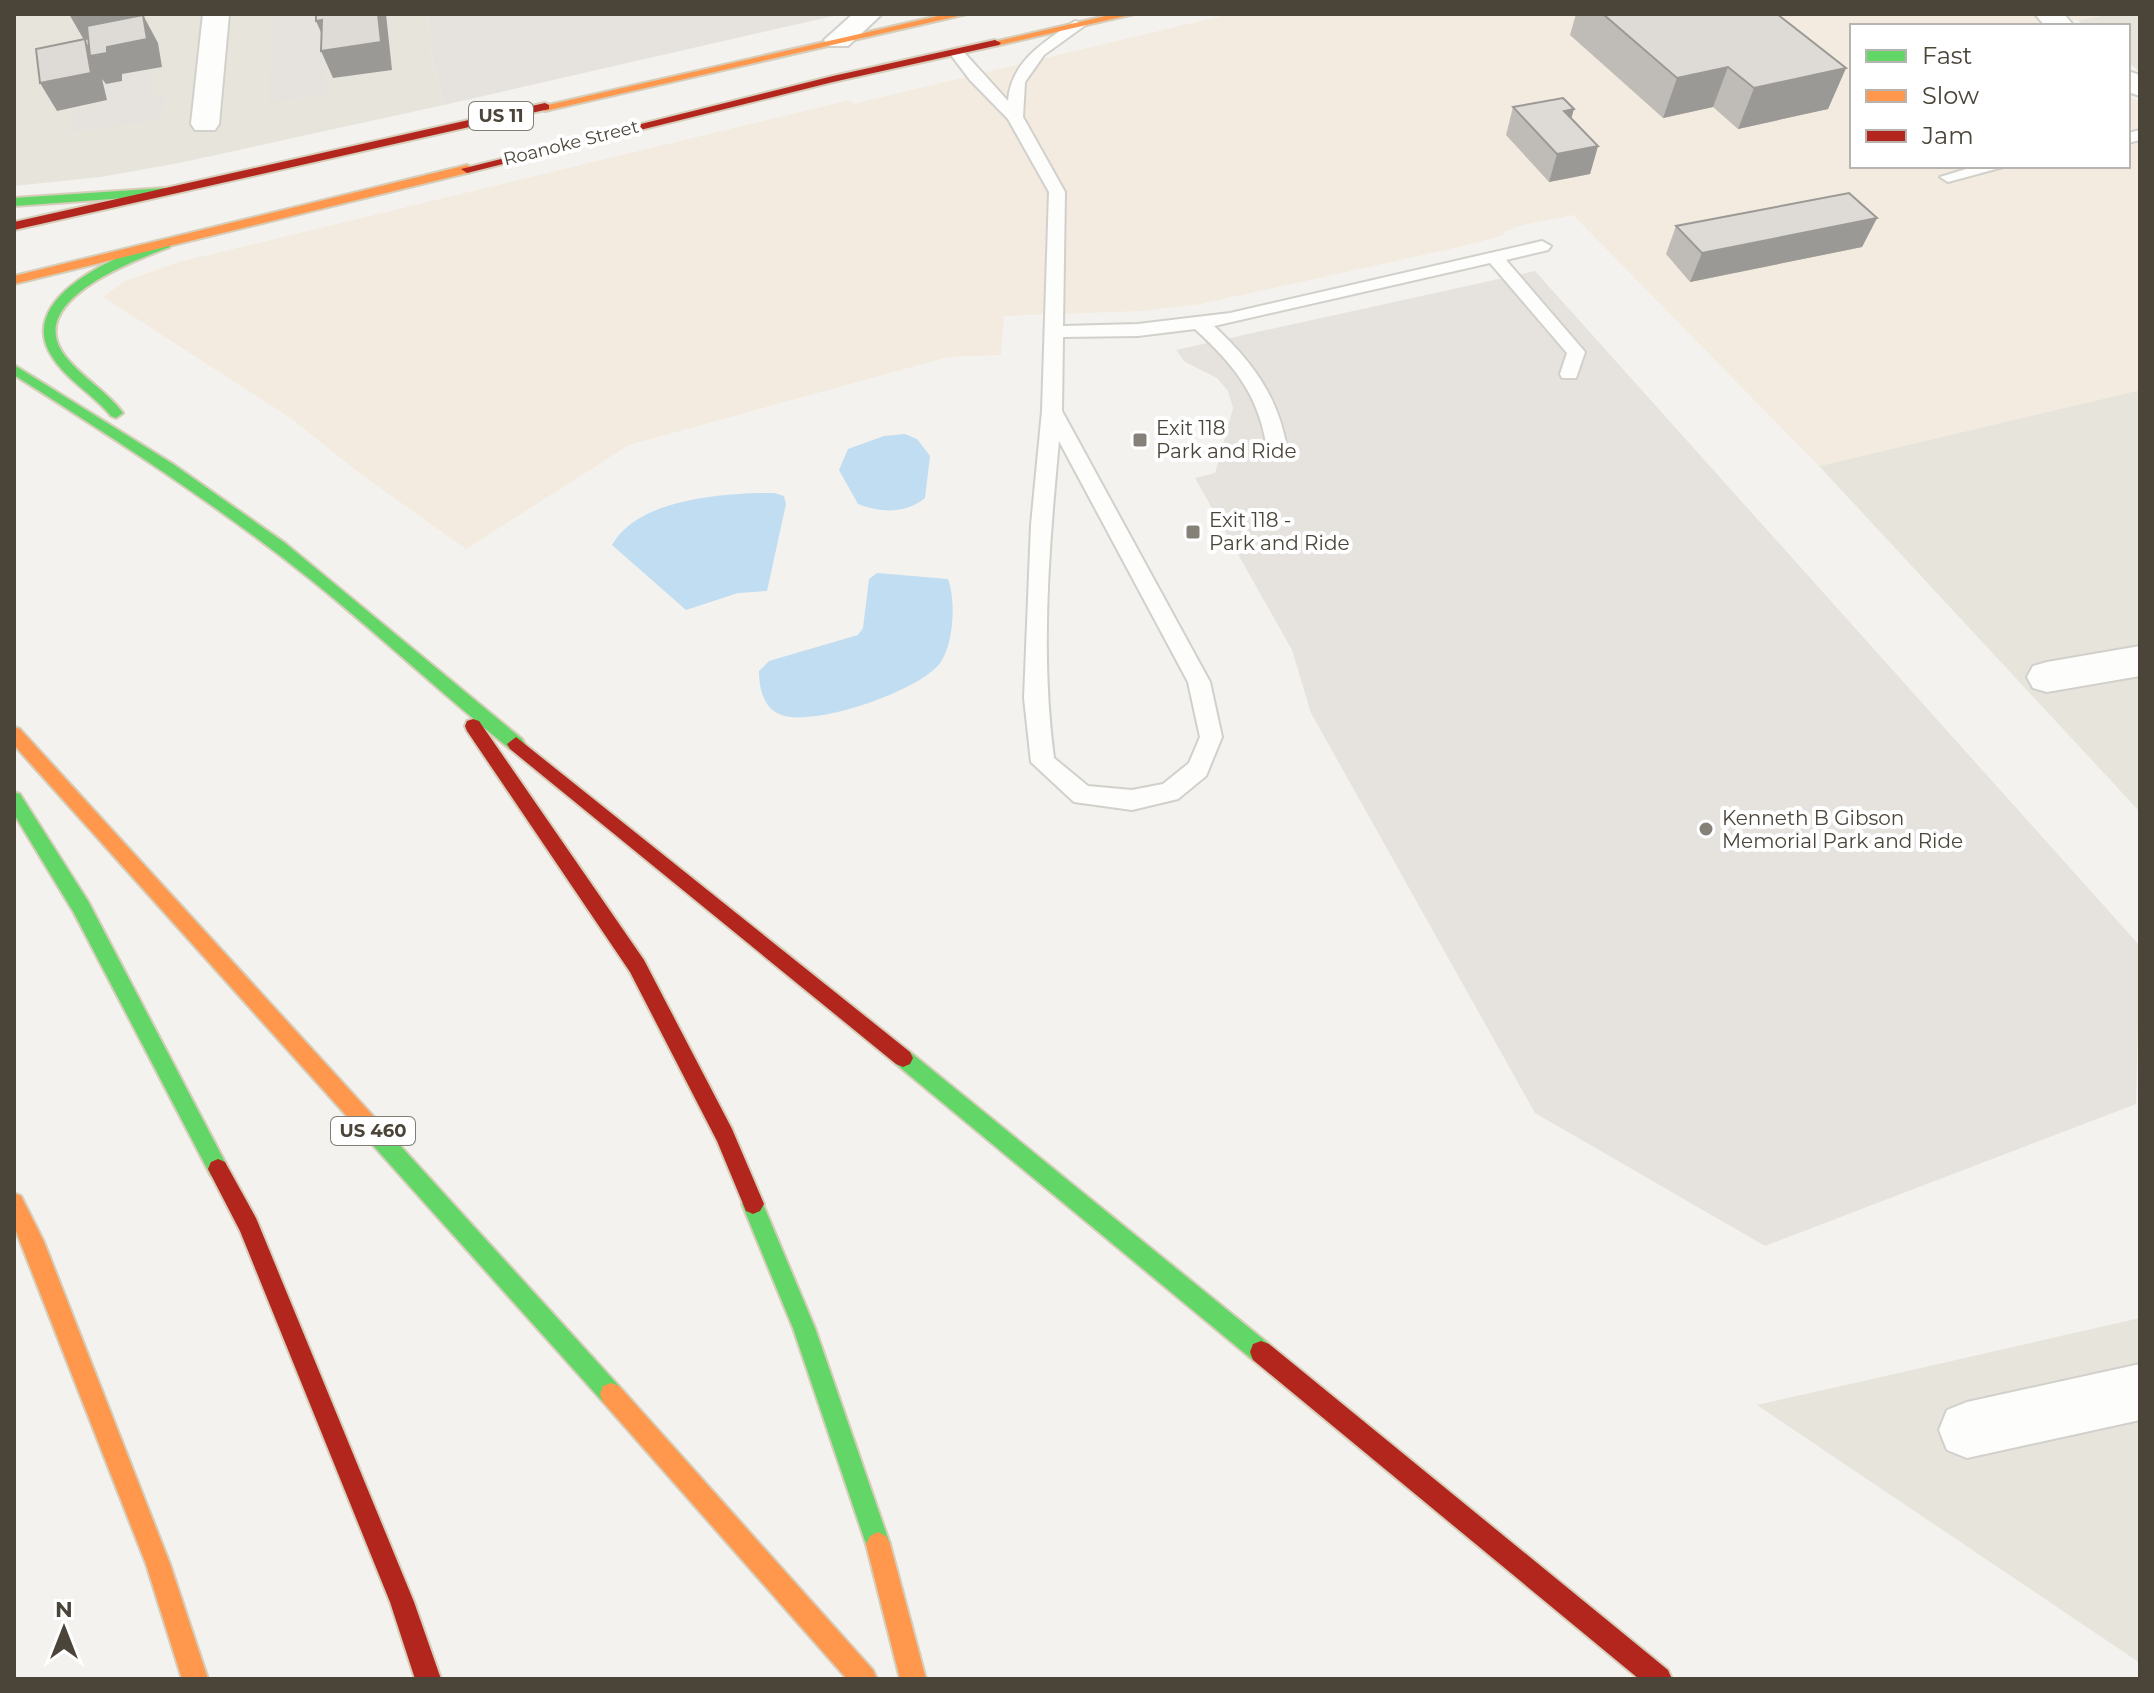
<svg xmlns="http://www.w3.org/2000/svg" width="2154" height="1693" font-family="Montserrat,sans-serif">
<rect width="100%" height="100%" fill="#f4f2ee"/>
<g fill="#e7e4dc">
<polygon points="14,14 428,14 432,56 444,105 179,163 101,177 14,186"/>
<polygon points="2113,14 2140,14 2140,72 2128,62 2128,26 2084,26 2078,20"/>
<polygon points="2140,390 2140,812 1819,466"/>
<polygon points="2140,1318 2140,1663 1757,1405 1881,1377"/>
</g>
<polygon fill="#f3ebdf" points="1230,14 2113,14 2040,26 1852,26 1852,166 2128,166 2128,94 2140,103 2140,390 1819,466 1573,215 1523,225 1503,232 1505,235 1459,247 1201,304 1141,311 1004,316 1001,355 948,357 629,445 466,549 359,473 292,419 103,297 125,281 179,262 850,100 853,104"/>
<polygon fill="#e6e2de" points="428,14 842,14 444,105 432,56"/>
<g fill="#e6e3df">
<polygon points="274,14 328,14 326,94 268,103"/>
<polygon points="157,68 149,86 156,95 166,95 161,120 71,132 73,110 99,105 103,85 122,81 122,74"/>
<polygon points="1535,271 2140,946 2136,1104 1765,1246 1535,1113 1311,713 1292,650 1195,478 1215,473 1233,408 1228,391 1217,378 1185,362 1176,350"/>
</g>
<g fill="#c0ddf1">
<path d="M905 434 917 439 930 456 925 498C905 514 881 513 858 504L839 470 848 449 884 436Z"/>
<path d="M774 493 784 496 786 504 767 591 738 593 686 610 612 545C638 498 726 493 774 493Z"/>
<path d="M877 573 948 579C956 600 954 644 940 663 920 691 810 729 779 714 763 707 759 687 759 671L769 661 858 635 863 628 869 579Z"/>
</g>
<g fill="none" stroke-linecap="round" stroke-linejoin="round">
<g stroke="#d2d0cb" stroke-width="4">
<g id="lane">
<path d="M1075 21 1087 24 1044 55 1025 82 1023 117 1065 192 1063 326 1138 324 1230 313 1542 241 1551 246 1548 250 1506 260 1585 352 1576 378H1562L1560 374 1567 353 1490 263 1214 326C1251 361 1276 393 1286 443L1276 450 1266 443C1257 392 1232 363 1195 329L1138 336 1063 337 1062 411 1210 682 1222 737 1206 776 1178 799 1132 810 1074 802 1031 762 1024 698 1031 525 1042 411 1049 192 1008 119 970 80 948 51 960 48 1008 101C1011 61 1044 42 1075 21ZM1059 441 1188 682 1200 737 1189 763 1163 784 1132 790 1088 786 1054 758C1040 653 1049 546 1059 441Z"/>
<polygon points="2140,130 2140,140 2128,143 2128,133"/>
<polygon points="1976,166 2007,166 1948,182 1940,177"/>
</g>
</g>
<g stroke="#d2d0cb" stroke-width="4">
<g id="street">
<polygon points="203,14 229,14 219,124 215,130 195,130 191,124"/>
<polygon points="853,14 882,14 848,46 828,46 824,40"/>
<polygon points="2035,14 2064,14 2074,26 2045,26"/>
<polygon points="2128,71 2140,75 2140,96 2128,92"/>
<polygon points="2140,646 2140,676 2047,692 2033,688 2027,677 2033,666 2047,662"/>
<polygon points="2140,1364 2140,1420 1967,1458 1947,1450 1939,1430 1947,1410 1967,1402"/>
</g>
</g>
<g stroke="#d6cebb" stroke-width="4">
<g id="fast">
<polygon points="164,188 170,192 168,195 14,206 14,198"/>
<path d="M165 240 170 241V247C133 261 23 301 65 356 82 378 107 391 123 413L116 418 111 416C93 394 66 380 51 355 15 296 123 252 165 240Z"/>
<path d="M14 365 173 464 285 543 522 739 525 744 522 749H510C442 694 378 634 310 579 216 504 115 439 14 375Z"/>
<polygon points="14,792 20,794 88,901 225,1162 228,1169 225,1176 218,1179 211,1176 74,913 14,814"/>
<polygon points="903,1049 910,1052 1269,1344 1272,1352 1269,1360 1261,1363 1253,1360 896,1064 893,1058 896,1052"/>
<polygon points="369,1116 376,1119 619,1386 622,1394 619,1402 611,1405 603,1402 362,1133 359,1126 362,1119"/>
<polygon points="753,1194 760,1197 815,1328 890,1544 886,1552 878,1556 870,1552 866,1544 793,1328 742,1204 746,1197"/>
</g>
</g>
<g stroke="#d6cebb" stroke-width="4">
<g id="slow">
<polygon points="947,14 967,14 545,111 539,107"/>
<polygon points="1114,14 1134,14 995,46 989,43"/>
<polygon points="467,165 473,169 471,172 14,284 14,276"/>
<polygon points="14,727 20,729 376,1119 379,1126 376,1133 369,1136 362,1133 14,745"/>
<polygon points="14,1193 21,1196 44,1242 170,1564 208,1679 182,1679 146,1564 14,1226"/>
<polygon points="611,1383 619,1386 873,1670 877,1679 847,1679 603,1402 600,1394 603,1386"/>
<polygon points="878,1532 886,1536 890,1544 926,1679 900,1679 866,1544 870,1536"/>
</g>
</g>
<g stroke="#d6cebb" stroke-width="4">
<g id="jam">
<polygon points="995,40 1001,43 999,45 833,82 467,173 461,169 833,76"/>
<polygon points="545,103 549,105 549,109 14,230 14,222"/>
<polygon points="473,719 479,721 644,960 732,1129 764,1204 760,1211 753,1214 746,1211 717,1141 630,972 467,731 465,726 467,721"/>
<polygon points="516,737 910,1052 913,1058 910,1064 903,1067 896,1064 510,749 507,744"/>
<polygon points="218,1159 225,1162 256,1218 414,1602 441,1679 415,1679 390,1602 240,1231 208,1169 211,1162"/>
<polygon points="1261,1341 1269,1344 1668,1670 1672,1679 1639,1679 1253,1360 1250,1352 1253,1344"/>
</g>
</g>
<use href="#lane" fill="#fdfdfc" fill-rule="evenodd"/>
<use href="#street" fill="#fdfdfc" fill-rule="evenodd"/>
<use href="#fast" fill="#63d668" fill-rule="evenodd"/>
<use href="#slow" fill="#ff974d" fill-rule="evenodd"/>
<use href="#jam" fill="#b3261e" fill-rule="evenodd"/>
</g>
<g fill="#bfbcb8">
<polygon points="1576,14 1777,14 1846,68 1828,109 1738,129 1713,107 1663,118 1570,35"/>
<polygon points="1513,107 1574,109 1571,118 1598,146 1590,174 1549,182 1506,135"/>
<polygon points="1877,218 1862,247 1690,282 1666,254 1676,226"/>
</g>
<g fill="#9b9996">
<polygon points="69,14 138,14 135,34 85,40 94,56 107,53 107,47 147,39 143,15 158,43 162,67 122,74 122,81 106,84 102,79 107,100 57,111 40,83 91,73 85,40 84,40"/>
<polygon points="378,14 386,14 392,70 333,78 321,51"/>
<polygon points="322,20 328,48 316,21"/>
<polygon points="1728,67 1713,107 1663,118 1677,78"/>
<polygon points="1846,68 1828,109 1738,129 1754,88"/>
<polygon points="1574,109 1566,137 1564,111"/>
<polygon points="1598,146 1590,174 1549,182 1557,154"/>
<polygon points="1877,218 1862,247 1690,282 1702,253"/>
</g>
<g fill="#dedbd6" stroke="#9b9996" stroke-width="2">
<polygon points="316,14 378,14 381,42 321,51 322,20 316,21"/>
<polygon points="1603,14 1777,14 1846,68 1754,88 1728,67 1677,78"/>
<polygon points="143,15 147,39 107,47 107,53 90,56 87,26"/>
<polygon points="85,39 91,73 40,83 36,49"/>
<polygon points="1563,98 1574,109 1564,111 1598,146 1557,154 1513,107"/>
<polygon points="1849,193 1877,218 1702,253 1676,226"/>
</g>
<g fill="#868178" stroke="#fff" stroke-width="3">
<rect x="1132" y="432" width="16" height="16" rx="4"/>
<rect x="1185" y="524" width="16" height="16" rx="4"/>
<circle cx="1706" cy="829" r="8"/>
</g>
<g text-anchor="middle" stroke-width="8" stroke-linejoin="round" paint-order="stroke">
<g fill="#fff" stroke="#817c74" stroke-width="2">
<rect x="469" y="102" width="64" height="28" rx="6"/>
<rect x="331" y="1117" width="84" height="28" rx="6"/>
</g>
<g font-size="18" font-weight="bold" fill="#4b4439">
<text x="501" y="122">US 11</text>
<text x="373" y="1137">US 460</text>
</g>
<g font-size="18" fill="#4b4439" stroke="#fff">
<text transform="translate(571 143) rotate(-14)" y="6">Roanoke Street</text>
</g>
<g font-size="20" fill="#4b4439" stroke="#fff" text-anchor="start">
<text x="1156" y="435">Exit 118<tspan x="1156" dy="23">Park and Ride</tspan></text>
<text x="1209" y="527">Exit 118 -<tspan x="1209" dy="23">Park and Ride</tspan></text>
<text x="1722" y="825">Kenneth B Gibson<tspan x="1722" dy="23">Memorial Park and Ride</tspan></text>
</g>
</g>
<rect width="2154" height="1693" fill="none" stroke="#4b4439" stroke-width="32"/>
<rect x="1850" y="24" width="280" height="144" fill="#ffffff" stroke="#b7b4b0" stroke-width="2"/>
<rect x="1866" y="50" width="40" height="12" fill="#63d668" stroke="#b7b4b0" stroke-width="2"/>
<text x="1922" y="64" font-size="24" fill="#4b4439">Fast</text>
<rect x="1866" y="90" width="40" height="12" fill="#ff974d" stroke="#b7b4b0" stroke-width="2"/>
<text x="1922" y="104" font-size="24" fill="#4b4439">Slow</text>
<rect x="1866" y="130" width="40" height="12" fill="#b3261e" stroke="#b7b4b0" stroke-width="2"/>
<text x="1922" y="144" font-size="24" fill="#4b4439">Jam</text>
<g transform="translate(64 1629)" stroke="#ffffff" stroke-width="6" paint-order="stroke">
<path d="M0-6L14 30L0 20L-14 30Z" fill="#4b4439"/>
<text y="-12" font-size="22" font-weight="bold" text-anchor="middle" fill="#4b4439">N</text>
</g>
</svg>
